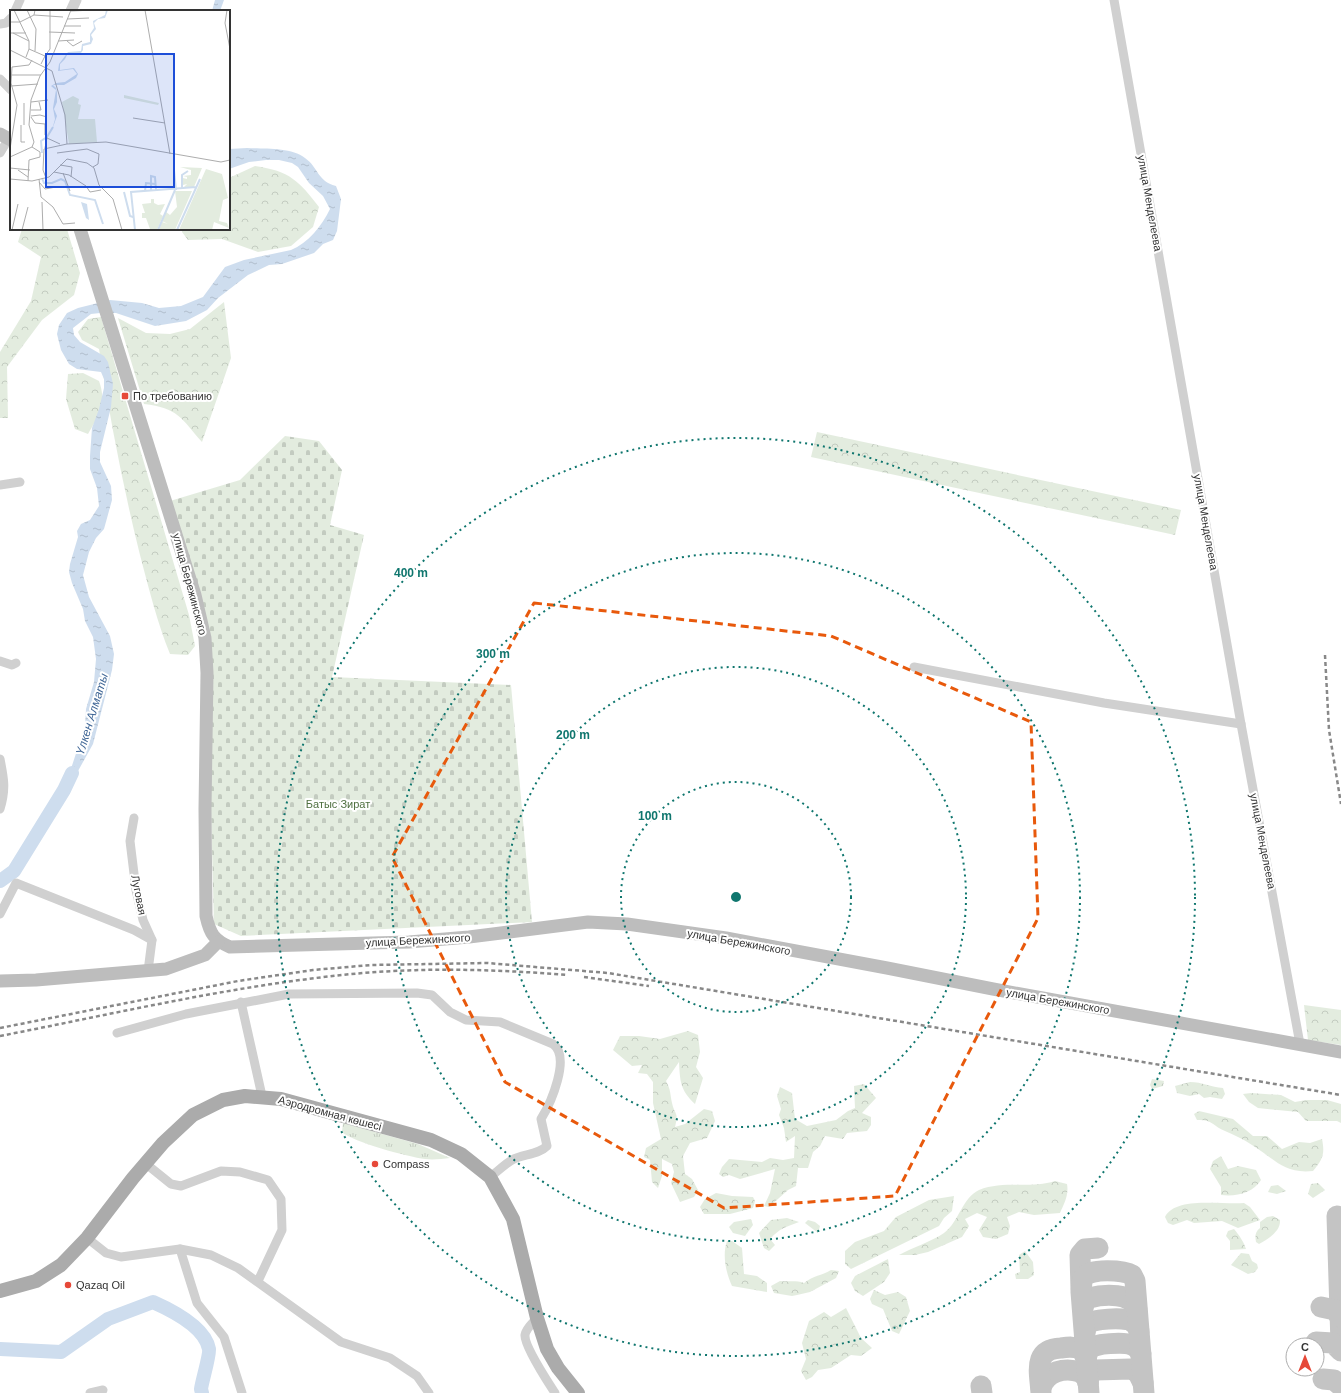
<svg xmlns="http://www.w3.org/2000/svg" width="1341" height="1393" font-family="Helvetica,sans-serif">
<defs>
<pattern id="grass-tufts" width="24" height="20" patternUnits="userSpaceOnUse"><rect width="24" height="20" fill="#e3ecdf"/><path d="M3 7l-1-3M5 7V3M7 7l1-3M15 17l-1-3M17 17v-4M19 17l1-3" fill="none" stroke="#c3cbc0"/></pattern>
<pattern id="forest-crowns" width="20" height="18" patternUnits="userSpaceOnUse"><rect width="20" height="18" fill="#e3ecdf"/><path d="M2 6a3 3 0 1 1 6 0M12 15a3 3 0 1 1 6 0" fill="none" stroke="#c3cbc0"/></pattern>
<pattern id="cemetery-stones" width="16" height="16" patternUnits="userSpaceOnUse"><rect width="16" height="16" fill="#e3ecdf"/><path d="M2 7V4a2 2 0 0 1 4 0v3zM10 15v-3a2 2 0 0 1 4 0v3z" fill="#c3cbc0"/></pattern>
<pattern id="water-ripples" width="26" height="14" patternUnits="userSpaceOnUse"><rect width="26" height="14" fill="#ceddee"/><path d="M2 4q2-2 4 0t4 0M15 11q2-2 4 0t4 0" fill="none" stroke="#b1becd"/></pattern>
</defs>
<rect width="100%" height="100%" fill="#fff"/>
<path fill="url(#grass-tufts)" d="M343 1123 418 1144 450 1158C442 1159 433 1160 425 1159 408 1157 353 1142 342 1132Z"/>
<g fill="url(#forest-crowns)">
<path d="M255 166C290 171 299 181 319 207L313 227 291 246 258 252 222 239 188 240 182 232V229H229V178Z"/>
<polygon points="22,229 67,229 80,273 74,295 42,320 7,367 8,418 0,418 0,352 31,301 41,257 18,242"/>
<path d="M224 302 231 358 202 442C181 418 178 408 144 404L118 318 146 333 170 334 190 329Z"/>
<path d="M101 317 189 615 195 646 188 655 170 654C157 622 149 589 140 555 123 487 110 419 99 349L82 340 78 332 88 319Z"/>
<path d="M83 373 99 381C107 403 99 415 88 434L75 429 66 399 68 374Z"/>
<polygon points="817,432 1181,510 1175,535 811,457"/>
<polygon points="1304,1005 1341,1010 1341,1045 1308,1040"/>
<path d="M688 1031 698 1035 700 1052 696 1067 703 1078 695 1104C680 1090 680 1081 679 1062L666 1081C671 1090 670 1094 672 1103 675 1116 679 1112 675 1127L685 1124 704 1109 712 1111 715 1121 707 1138 690 1143 683 1156 685 1174 692 1179 698 1190 694 1197 680 1202 671 1183 674 1172 672 1164 662 1159V1176L658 1188 652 1182 650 1160 644 1157 646 1148 661 1139 653 1103V1082L647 1074 638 1073 642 1065 632 1066 613 1050 620 1036H639L660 1039Z"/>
<polygon points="1152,1079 1164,1081 1163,1086 1152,1089 1150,1085"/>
<path d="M1190 1082C1202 1082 1211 1087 1223 1088L1225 1094 1222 1099 1210 1097 1204 1098 1199 1094 1190 1096 1177 1093 1175 1086Z"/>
<polygon points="864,1084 876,1098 862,1113 871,1117 871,1125 867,1131 847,1133 843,1139 825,1136 820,1146 813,1152 808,1168 798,1168 796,1186 788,1190 769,1207 764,1206 770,1193 775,1169 740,1179 729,1175 723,1177 719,1174 722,1167 729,1159 762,1162 770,1158 783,1160 794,1158 795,1136 786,1142 784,1128 779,1115 781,1109 777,1096 780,1087 792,1093 795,1119 807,1126 836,1120 848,1111 855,1108 854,1086"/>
<polygon points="1251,1093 1281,1095 1295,1102 1306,1100 1327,1100 1341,1104 1341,1123 1337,1121 1306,1121 1298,1112 1258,1108 1249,1102 1243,1094"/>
<path d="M1199 1111 1233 1119 1253 1136H1267L1282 1149 1299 1142 1310 1143 1322 1139C1325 1154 1323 1159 1313 1171 1283 1174 1275 1159 1252 1145 1243 1139 1234 1135 1225 1131 1213 1126 1212 1119 1197 1120L1194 1114Z"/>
<path d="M1221 1156 1228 1169 1238 1166 1256 1170 1261 1180C1253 1193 1236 1197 1221 1195V1187L1210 1169 1213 1161Z"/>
<path d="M1055 1181 1067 1184C1069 1195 1064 1204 1060 1213L1034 1215 1019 1212 1007 1217 1010 1226 1008 1234 996 1239 983 1237 979 1230 987 1217 977 1213 965 1219 969 1226 962 1237 928 1252 915 1255H899C913 1247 931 1242 944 1233 959 1222 962 1198 979 1190 1003 1180 1031 1189 1055 1181Z"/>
<polygon points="1318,1183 1325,1190 1313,1198 1308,1194 1311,1184"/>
<polygon points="1278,1185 1286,1191 1277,1194 1268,1192 1271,1186"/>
<polygon points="716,1193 732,1196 753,1197 755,1201 753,1208 730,1214 704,1214 700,1207 705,1199"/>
<polygon points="954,1196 952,1211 944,1218 939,1226 851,1269 845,1264 845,1251 855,1242 884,1231 896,1217 929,1200"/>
<path d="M1244 1203 1250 1207 1260 1220 1238 1228 1222 1221 1194 1223 1187 1220 1173 1225 1168 1223 1165 1217C1175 1196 1223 1205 1244 1203Z"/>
<path d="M1273 1216 1280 1220C1281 1231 1268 1239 1259 1244L1256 1242C1255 1236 1255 1232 1260 1228V1222L1267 1217Z"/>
<path d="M787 1218 799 1222C786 1227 780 1228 770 1239L775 1245 769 1251 764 1248 759 1233 771 1220Z"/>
<polygon points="751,1219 753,1225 745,1236 733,1233 729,1227 734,1222"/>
<polygon points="808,1220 815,1222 820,1226 818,1233 805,1223"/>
<path d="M1234 1229C1239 1235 1244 1242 1246 1249L1230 1250V1241L1226 1236 1228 1231Z"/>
<path d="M727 1241H732L742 1248 744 1274 757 1276 767 1283V1292L732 1286C726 1273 722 1255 727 1241Z"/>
<polygon points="1025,1251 1033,1262 1034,1275 1028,1279 1016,1279 1015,1274 1020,1272 1019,1255"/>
<polygon points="1241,1253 1249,1254 1252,1261 1257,1264 1258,1268 1255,1272 1248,1274 1231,1265"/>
<polygon points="888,1259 890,1273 884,1282 863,1296 855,1291 851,1283 855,1276"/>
<path d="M831 1270 839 1271 836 1278 810 1292 797 1295 792 1296 774 1293 771 1286 780 1281C789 1282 796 1280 804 1283 814 1275 821 1276 831 1270Z"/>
<polygon points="874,1290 885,1295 898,1292 906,1297 910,1311 899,1334 892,1331 883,1309 872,1304 870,1299"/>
<polygon points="846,1308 861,1338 872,1348 861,1356 851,1355 831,1368 818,1370 812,1377 806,1380 801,1371 806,1359 802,1343 809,1321 824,1312 831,1317"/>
</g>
<polygon fill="url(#cemetery-stones)" points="285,436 319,441 342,470 330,525 364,535 332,677 511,685 532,922 241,936 214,924 206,621 170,501 240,480"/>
<g fill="url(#water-ripples)">
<polygon points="215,0 224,0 220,11 212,11"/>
<path d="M247 148C264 149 291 147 305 158 319 168 317 181 336 186L341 199 337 231 333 240 323 244 314 253 282 264 269 265 248 275 218 298 207 310 186 321 155 326 116 313H100L91 314 73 328 74 335 80 342 104 356 108 362 113 384 111 407 100 452V462L111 486 112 500 104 529 96 538 89 552 83 575 89 597 110 636 114 654 112 670 93 744 78 771 64 790 85 726 86 709 94 682 96 659 93 637 85 621 83 609 72 583 69 572 70 564 78 537 77 531 81 524 90 520 99 506 97 488 90 469V456L92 428 99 409 104 388V379L101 372 77 369 69 364 61 350 57 334 59 325 67 313 78 308 110 300 142 303 159 308 181 306 203 297 225 267 244 260 291 250C308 243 322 226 330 209L323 196 309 183 298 167 292 163 279 160H266L249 162 229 169V149Z"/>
</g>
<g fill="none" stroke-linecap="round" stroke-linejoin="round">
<g stroke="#ceddee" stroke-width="14">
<polyline points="0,881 14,871 64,790 72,773"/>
<path d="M0 1349 61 1352 108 1319 153 1302C171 1310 205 1327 209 1349 210 1355 202 1381 201 1389L202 1393"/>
</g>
<g stroke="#c4c4c4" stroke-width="21">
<polyline points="1337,1216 1341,1344"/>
<polyline points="1081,1289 1080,1255 1085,1249 1098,1248"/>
<polyline points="1321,1307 1335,1310 1340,1317"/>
<path d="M1083 1308 1085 1301 1089 1298C1104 1294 1133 1292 1137 1310"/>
<path d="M1085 1333 1087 1324C1092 1319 1124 1317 1131 1321 1135 1323 1138 1327 1139 1331"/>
<polyline points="1316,1342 1333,1343 1341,1351"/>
<path d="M1086 1358 1089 1349C1094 1343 1125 1342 1132 1345 1137 1347 1139 1350 1141 1354"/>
<polyline points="1323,1379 1334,1380 1341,1386"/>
<polyline points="1088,1383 1089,1376 1095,1370 1131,1369 1138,1373 1143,1383"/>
<polyline points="981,1386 982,1393"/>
<path d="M1041 1388C1046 1371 1065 1367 1080 1372L1086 1377 1088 1383"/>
<path d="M1041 1393C1040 1373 1032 1349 1061 1348 1068 1347 1075 1346 1082 1350L1086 1358"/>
<path d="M1089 1393 1081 1292C1082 1287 1081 1280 1084 1277 1090 1268 1124 1270 1132 1275L1135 1281 1144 1393"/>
</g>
<g stroke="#d0d0d0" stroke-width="9">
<polyline points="1114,0 1241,724 1300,1044"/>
<polyline points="15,11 20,0"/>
<polyline points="0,24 6,23 11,18"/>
<polyline points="0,79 11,90"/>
<polyline points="0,153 9,138"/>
<polyline points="0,485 20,482"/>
<polyline points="0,661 12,665 16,663"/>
<polyline points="914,667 1104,703 1241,724"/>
<path d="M0 759C4 779 6 789 0 809"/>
<polyline points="134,818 130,841 136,890 143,920 152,940 148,971"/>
<polyline points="0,914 16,883 134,930 152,940"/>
<polyline points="241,1002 262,1096"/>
<path d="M117 1033 186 1014 289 994 417 993 432 995 450 1012 466 1020 500 1022 553 1044C571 1057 551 1103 541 1119L547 1146C538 1155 523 1154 512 1160 505 1164 497 1172 490 1177"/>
<polyline points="145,1163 171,1184 181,1186 221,1171 240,1172 268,1180 281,1199 282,1230 258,1281"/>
<polyline points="87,1238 106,1253 121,1257 180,1249 211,1255 238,1268 341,1342 390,1358 417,1376 429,1393"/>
<polyline points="180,1249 197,1303 224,1337 242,1393"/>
<path d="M537 1318C533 1323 526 1328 525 1335 524 1346 548 1382 555 1393"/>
<polyline points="90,1393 103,1390"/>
</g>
<polyline stroke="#d0d0d0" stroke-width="11" points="71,11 76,0"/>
<g stroke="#bdbdbd" stroke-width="13">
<polyline points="0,134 11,140"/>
<path d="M80 229 195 595 205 638 207 673 205 809 206 916C210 934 214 940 230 947L409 942 469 937 588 922 627 924 726 938 887 968 993 989 1341 1052"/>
<polyline points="0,981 36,980 166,969 205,955 218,942"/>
</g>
<polyline stroke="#ababab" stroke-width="14" points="0,1291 36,1281 61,1265 87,1238 133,1178 163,1143 193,1115 223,1100 245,1096 281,1099 431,1140 461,1154 490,1177 513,1219 537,1318 547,1349 558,1368 578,1393"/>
<g stroke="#888" stroke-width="2.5" stroke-dasharray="4 3" stroke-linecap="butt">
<polyline points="1325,655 1329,730 1341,804"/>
<polyline points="584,977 649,986"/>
<polyline points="0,1028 238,981 313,970 371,965 487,963 608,973 1341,1095"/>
<path d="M0 1036C113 1014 227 987 342 975 417 967 492 969 568 975"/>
</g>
</g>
<path fill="none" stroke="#e8590c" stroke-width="3" stroke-dasharray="8 5" stroke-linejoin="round" d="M534 603 831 636 1031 722 1038 918 895 1196 724 1208 505 1082 392 857Z"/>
<g fill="none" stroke="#0f766e" stroke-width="2" stroke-dasharray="2 4">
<circle cx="736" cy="897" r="115"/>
<circle cx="736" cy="897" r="230"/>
<circle cx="736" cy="897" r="344"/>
<circle cx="736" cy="897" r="459"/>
</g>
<g fill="#e64838" stroke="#fff" stroke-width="1.5">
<rect x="121" y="392" width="8" height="8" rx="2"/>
<circle cx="375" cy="1164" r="4"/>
<circle cx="68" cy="1285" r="4"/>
</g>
<g text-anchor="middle" stroke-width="4" stroke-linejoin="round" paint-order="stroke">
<g font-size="11" fill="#333" stroke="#fff">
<text transform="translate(1150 203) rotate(80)" y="4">улица Менделеева</text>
<text transform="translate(1206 522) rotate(80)" y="4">улица Менделеева</text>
<text transform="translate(190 584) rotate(75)" y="4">улица Бережинского</text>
<text transform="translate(1263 841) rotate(79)" y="4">улица Менделеева</text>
<text transform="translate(139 895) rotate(79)" y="4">Луговая</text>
<text transform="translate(418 940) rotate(-3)" y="4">улица Бережинского</text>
<text transform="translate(739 942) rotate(10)" y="4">улица Бережинского</text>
<text transform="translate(1058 1001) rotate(10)" y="4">улица Бережинского</text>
<text transform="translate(330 1113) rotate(15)" y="4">Аэродромная көшесі</text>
</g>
<g font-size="11" fill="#333" stroke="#fff" text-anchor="start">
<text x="133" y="400">По требованию</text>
<text x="383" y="1168">Compass</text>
<text x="76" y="1289">Qazaq Oil</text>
</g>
<g font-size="11" fill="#4e6f3f" stroke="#fff">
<text x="338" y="808">Батыс Зират</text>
</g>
<g font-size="12" font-style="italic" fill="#3f6696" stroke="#fff">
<text transform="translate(92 714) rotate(-73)" y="4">Үлкен Алматы</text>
</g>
</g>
<g transform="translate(10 10)">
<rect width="220" height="220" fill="#fff"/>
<path d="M170 157 192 158 184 177 173 178 177 174 173 175V168L177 169V167L173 166 181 165V160ZM196 159 212 164 218 188 213 190 209 211 217 213 219 218 204 212 202 220H169ZM165 181H182L165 220H149L152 212 158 214 152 211 156 202 160 205 167 197ZM141 189H144V193L148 195 155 194 150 204 153 206 147 220H134L140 219 136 208H132V203H135L132 194 141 193Z" fill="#e3ecdf"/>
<path d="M114 85 149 93 148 95 114 88Z" fill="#e3ecdf"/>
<path d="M63 86 69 89 68 94 71 95 68 109H85L87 132 59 134 52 92Z" fill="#e3ecdf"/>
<path d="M96 0H98L95 8 88 9 84 13 86 19 81 25 83 29 81 34 73 36V40L71 43H58L55 49 50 54V60L64 58 68 64 66 68 54 75H43L46 78 47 83V92L44 99 47 106 42 120 45 109 43 98 46 80 41 76 46 73 55 72 67 64 63 59 48 61 49 54 58 42 71 41 72 34 80 32V24L84 18 83 11 95 5ZM71 192 77 194 79 210 76 208Z" fill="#ceddee"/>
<path fill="none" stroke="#ceddee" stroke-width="2" d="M32 143 31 131 37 127 43 117M164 160 166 180M32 168 34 173H42L51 169 55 171 60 185 85 190 93 214M172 179V165L178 161M141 180V166L145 167 146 180M135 181 136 173 145 174M114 182 120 206 123 207M125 220 121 182 186 177M148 220 165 180M167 220 190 169"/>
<path fill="none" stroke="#adadad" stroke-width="1" d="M4 0 19 31V39L16 47M17 0 26 19 25 41M135 0 160 144M217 0 215 13 220 39M61 1 84 0M24 5 53 7M57 9 79 8M0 12H10L24 5 25 0M54 16H71M39 22 65 23M0 23H16M3 23 19 31M48 31 64 30M57 31 63 36 72 31M19 39 35 46 31 54M0 40 42 61 55 105 57 134 96 132 211 152 220 150M35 46 40 39V0M2 65H31M1 76 28 74M21 92 38 90M14 93V115M21 100H31L29 92M21 106 30 105 37 107M21 107 25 113 35 114V125M123 108 155 113M11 115V132H15M22 137 24 132 19 115 21 90 30 66 40 52 61 0M35 138 37 128 50 134M0 139 7 95 1 73 2 57 19 55 22 50M47 143 77 139 89 144 88 154 83 157M0 147 22 137 30 142V147L19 150 18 171M50 155 62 157 61 167M0 158 20 160M8 160 18 167M44 162 59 165 76 176 80 182 91 180M53 163 60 181M36 168 33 160 34 139 57 134M0 169 22 171 39 167 57 149 77 153 84 158 89 175 103 189 112 220M29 169 31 187 43 197 53 214 65 213M29 172 35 179 46 177M32 192 33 220M2 220 8 194M12 220 18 197"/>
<path fill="#1d4ed8" fill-opacity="0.15" stroke="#1d4ed8" stroke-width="2" d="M36 44H164V177H36Z"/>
<rect width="220" height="220" fill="none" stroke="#333" stroke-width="2"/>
</g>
<circle cx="736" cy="897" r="6" fill="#0f766e" stroke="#fff" stroke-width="2"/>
<g font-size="12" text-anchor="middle" font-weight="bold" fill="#0f766e" stroke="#fff" stroke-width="4" stroke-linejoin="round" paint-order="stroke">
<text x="411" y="577">400 m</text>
<text x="493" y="658">300 m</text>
<text x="573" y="739">200 m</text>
<text x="655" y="820">100 m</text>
</g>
<g transform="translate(1305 1357)"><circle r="19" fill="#ffffff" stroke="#adadad"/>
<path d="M0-3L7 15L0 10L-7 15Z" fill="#e64838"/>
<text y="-6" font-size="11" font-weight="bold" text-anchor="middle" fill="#333333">С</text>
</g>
</svg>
